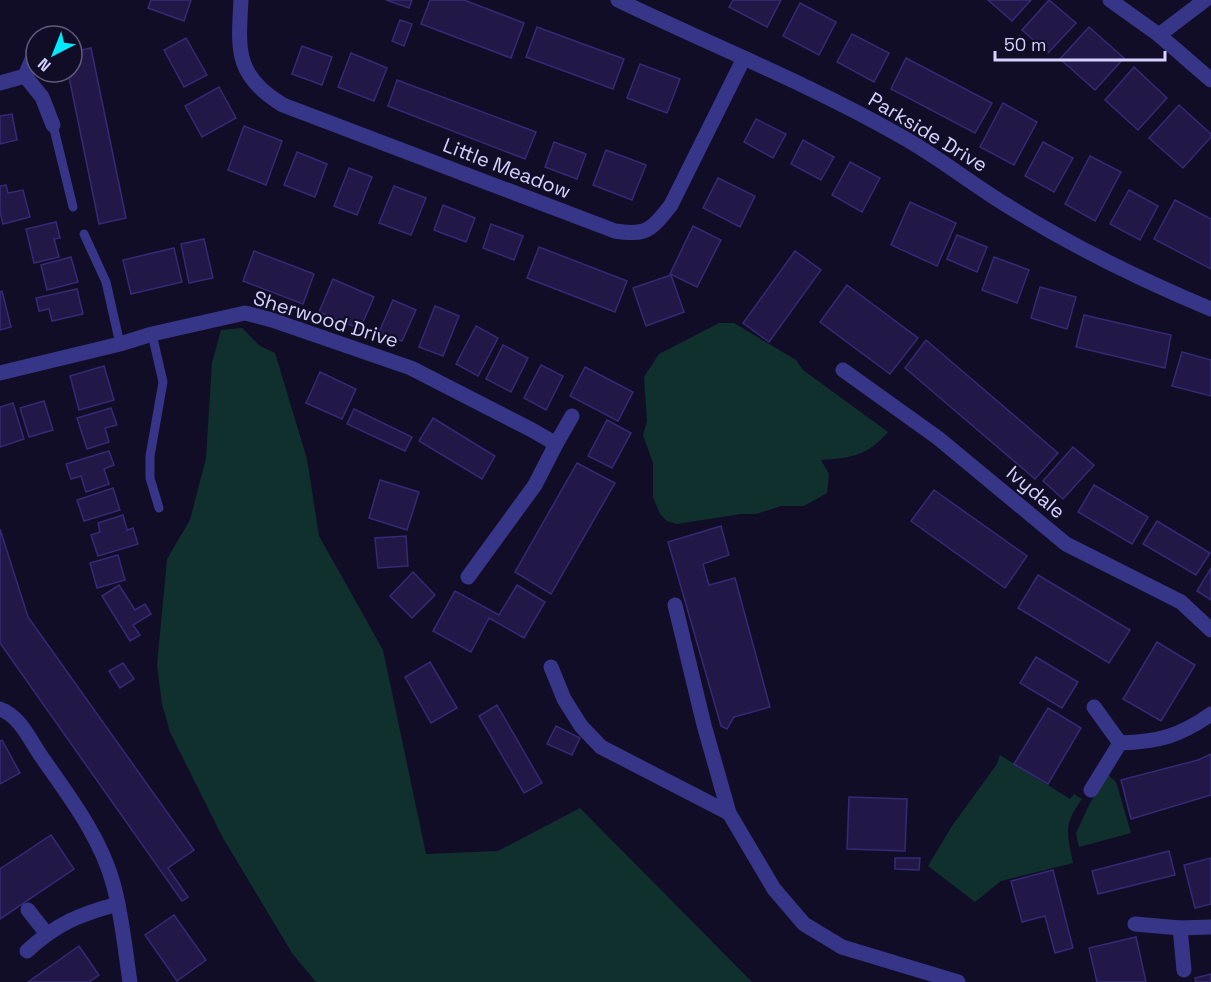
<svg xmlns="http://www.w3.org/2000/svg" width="1211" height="982" font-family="'Space Grotesk',sans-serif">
<rect width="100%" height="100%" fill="#110d26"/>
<g fill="#10302e">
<path d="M719 323H734L796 360 803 370 888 432C867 456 851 458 821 460L829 474 827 493 804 506H781L756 514H741L677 524 667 521 660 514 653 497V463L643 435 647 422 644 377 659 354Z"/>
<polygon points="242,328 260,346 275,353 307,459 319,536 383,650 426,854 498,851 580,808 752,982 316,982 292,953 223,838 170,732 162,704 157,665 167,559 190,520 206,458 212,363 221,330"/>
<path d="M1000 755 1070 799 1074 794 1082 799C1063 825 1067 832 1073 863L1001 881 975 902 928 866 952 826 997 764Z"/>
<polygon points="1108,775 1116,782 1131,833 1079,847 1076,833 1090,803"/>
</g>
<g fill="#211848" stroke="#362975" stroke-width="1.5">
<polygon points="151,0 191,0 184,21 148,8"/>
<polygon points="386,0 412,0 409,8"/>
<polygon points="430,0 464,0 524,23 511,58 421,24"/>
<polygon points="733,0 781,0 767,27 729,7"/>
<polygon points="988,0 1031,0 1012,21"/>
<polygon points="1049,0 1076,23 1048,53 1022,30"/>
<polygon points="800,3 836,22 819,55 783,36"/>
<polygon points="400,20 412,24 404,46 392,41"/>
<polygon points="537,27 624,59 613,89 526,57"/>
<polygon points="1089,27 1124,58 1095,90 1060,59"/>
<polygon points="852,34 889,53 874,82 837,62"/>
<polygon points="186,38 207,75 184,87 164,50"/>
<polygon points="302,46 332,57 322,85 292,74"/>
<polygon points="91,48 126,218 99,224 68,72 72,72 72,52"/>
<polygon points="351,53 387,68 374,101 338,87"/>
<polygon points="906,58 992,103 975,133 891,89"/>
<polygon points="640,64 680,79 667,113 627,98"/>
<polygon points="1134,67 1167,98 1138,130 1105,100"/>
<polygon points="397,80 536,132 525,159 388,106"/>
<polygon points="219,87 236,118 202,137 185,106"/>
<polygon points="1003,103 1037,122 1014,165 980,147"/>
<polygon points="1179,105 1211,134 1211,137 1183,168 1149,138"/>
<polygon points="12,114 17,140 0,144 0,116"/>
<polygon points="756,119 786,134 773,158 744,142"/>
<polygon points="244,126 282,141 266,185 228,170"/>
<polygon points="803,140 834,157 821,180 791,164"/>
<polygon points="554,142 586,154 577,179 545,167"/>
<polygon points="1043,142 1073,158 1054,192 1025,176"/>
<polygon points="606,150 646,165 632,200 593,185"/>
<polygon points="297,152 327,164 315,197 284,185"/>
<polygon points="1090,156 1121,172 1095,221 1065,204"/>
<polygon points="850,162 880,178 862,212 832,195"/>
<polygon points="349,168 372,177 357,215 334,206"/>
<polygon points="718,178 755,196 740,227 703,208"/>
<polygon points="6,185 8,193 23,190 30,217 3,224 0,212 0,186"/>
<polygon points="394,186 426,198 411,235 379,223"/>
<polygon points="1129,190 1158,206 1140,240 1110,224"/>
<polygon points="1175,200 1211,219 1211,269 1154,239"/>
<polygon points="910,202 956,223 937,266 891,245"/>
<polygon points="443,205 475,218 466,242 434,230"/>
<polygon points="56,222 60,238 54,239 59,257 34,263 26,229"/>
<polygon points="491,224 523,236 514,260 483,248"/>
<polygon points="693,226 721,240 697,287 670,274"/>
<polygon points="957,235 987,247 977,272 947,259"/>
<polygon points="204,239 213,278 189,283 181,244"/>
<polygon points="539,247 627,281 615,312 527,278"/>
<polygon points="174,248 182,282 131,294 123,260"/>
<polygon points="254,251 314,274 303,304 243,281"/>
<polygon points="795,251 821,270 769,342 743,323"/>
<polygon points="71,257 78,282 47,290 41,265"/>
<polygon points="994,257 1029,270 1017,303 982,290"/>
<polygon points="671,275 684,312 646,326 633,288"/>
<polygon points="333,279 374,297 360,329 319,312"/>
<polygon points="847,285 918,338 890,374 820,322"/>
<polygon points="1040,287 1076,297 1067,329 1031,318"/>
<polygon points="77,289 83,314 52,321 49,309 39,311 36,298"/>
<polygon points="2,291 11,327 0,330 0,292"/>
<polygon points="393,300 416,310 402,341 379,332"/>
<polygon points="435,306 459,316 443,356 419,347"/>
<polygon points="1084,315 1171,335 1165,368 1076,347"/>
<polygon points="476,326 498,338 478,376 456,364"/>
<polygon points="926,340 1058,453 1035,479 905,368"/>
<polygon points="503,345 528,358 511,392 486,379"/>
<polygon points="1182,352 1211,360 1211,396 1172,386"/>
<polygon points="541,365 563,376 546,410 524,398"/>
<polygon points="104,366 114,400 79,410 70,376"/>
<polygon points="585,367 633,392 618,421 570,396"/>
<polygon points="320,372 356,389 342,419 306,403"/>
<polygon points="44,401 53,430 29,437 20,408"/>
<polygon points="13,403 24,439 0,447 0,407"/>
<polygon points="111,408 117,425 105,428 109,442 87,449 77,418"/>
<polygon points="354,409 412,437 405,451 347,424"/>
<polygon points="433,418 495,456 482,479 419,441"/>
<polygon points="607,420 631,433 612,468 588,456"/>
<polygon points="1073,447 1094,465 1063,499 1043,481"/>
<polygon points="109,451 114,465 104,469 109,484 86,492 81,476 71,479 66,464"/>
<polygon points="577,463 615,483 551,594 515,572"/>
<polygon points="380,480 419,492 407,530 369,518"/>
<polygon points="1094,485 1148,517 1132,544 1078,512"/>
<polygon points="113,488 120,510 84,521 77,500"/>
<polygon points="934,490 1027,556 1005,588 911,521"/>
<polygon points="123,515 127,530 133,528 138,544 98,556 91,535 100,532 98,523"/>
<polygon points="1157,521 1210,553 1196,575 1143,544"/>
<polygon points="721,526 729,555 703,564 709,585 735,578 770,707 734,717 727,729 721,726 668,542"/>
<polygon points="0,529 28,617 194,850 168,868 188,897 182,901 0,643"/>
<polygon points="406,536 408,566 378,568 375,538"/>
<polygon points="118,555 125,580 97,588 90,563"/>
<polygon points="1211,568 1211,600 1197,591"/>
<polygon points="413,572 435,595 412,618 390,596"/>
<polygon points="1038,575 1130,630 1109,663 1018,608"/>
<polygon points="119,585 135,610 145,604 151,614 133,625 140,635 130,641 102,596"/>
<polygon points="517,585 545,602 524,638 489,618 471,652 433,631 455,591 499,615"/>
<polygon points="1157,642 1195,665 1161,721 1123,699"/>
<polygon points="1036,657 1078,682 1062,708 1020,683"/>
<polygon points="430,662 457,708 431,723 405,677"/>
<polygon points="123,663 134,679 120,688 109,671"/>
<polygon points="497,705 542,783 524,793 479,716"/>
<polygon points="1048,708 1081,728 1048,784 1014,764"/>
<polygon points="556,726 580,738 572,755 547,744"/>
<polygon points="2,740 20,773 0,784 0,741"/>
<polygon points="1211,754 1211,795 1131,819 1121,780 1198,760"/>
<polygon points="849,797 907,799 905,851 847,849"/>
<polygon points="51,835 74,869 0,919 0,869"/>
<polygon points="1169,851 1175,875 1098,894 1092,871"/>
<polygon points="895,858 920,858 919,870 895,869"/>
<polygon points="1211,858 1211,904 1195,908 1184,865"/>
<polygon points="1053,870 1073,948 1055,953 1045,916 1022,922 1011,881"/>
<polygon points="174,915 206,960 177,981 145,935"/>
<polygon points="1136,937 1146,982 1097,982 1089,948"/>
<polygon points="79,946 99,975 89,982 28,982"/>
<polygon points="1211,974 1211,982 1196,982 1195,978"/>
</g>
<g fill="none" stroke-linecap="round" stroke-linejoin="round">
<g stroke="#373588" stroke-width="9">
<polyline points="53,125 73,207"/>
<polyline points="84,234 106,282 120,344"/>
<polyline points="152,334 163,382 150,456 150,478 159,508"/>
</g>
<g stroke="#373588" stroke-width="15">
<path d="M241 0C238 51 235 76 283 105L615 231C647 236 651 230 671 205L744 58"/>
<path d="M618 0C711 45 807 83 897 134 936 155 970 183 1008 206 1072 246 1141 280 1211 309"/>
<polyline points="1110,0 1159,35 1211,80"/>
<polyline points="1159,35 1205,0"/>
<polyline points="25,76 36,50"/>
<polyline points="0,83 25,76 42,97 53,125"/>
<polyline points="843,370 938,438 1066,544 1181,602 1211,630"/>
<polyline points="0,373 120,344 152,334 245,313 272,320 411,368 532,430 556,444 535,485 468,577"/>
<polyline points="556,444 572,416"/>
<polyline points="675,605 704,725 729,813 774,889 804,924 842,947 958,982"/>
<polyline points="551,667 564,699 581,726 601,747 729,813"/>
<polyline points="1094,707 1120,743"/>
<path d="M0 709C20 716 30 740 41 756 68 795 100 836 113 883 122 915 125 949 130 982"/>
<path d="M1091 790 1120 743C1158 742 1180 736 1211 714"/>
<polyline points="28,910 46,933"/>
<polyline points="1135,924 1180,928 1211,927"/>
<polyline points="1180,928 1184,970"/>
<path d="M27 951C56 924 80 914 118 904"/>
</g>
</g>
<g text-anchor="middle" stroke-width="4.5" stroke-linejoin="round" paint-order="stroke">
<g font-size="20" fill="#d6d2ff" stroke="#110d26">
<text transform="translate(928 132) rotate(31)" y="7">Parkside Drive</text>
<text transform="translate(507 168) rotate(21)" y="7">Little Meadow</text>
<text transform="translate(326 319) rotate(17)" y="7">Sherwood Drive</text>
<text transform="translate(1036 492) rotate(40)" y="7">Ivydale</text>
</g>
</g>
<g transform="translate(54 54) rotate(222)"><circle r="28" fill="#110d26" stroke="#605c7d" stroke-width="1.5"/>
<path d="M0-4.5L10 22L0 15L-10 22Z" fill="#00e9fd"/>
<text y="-9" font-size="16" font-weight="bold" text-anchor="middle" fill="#d6d2ff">N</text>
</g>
<path d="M995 51v9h170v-9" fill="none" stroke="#d6d2ff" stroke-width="3"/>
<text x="1004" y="51" font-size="18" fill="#d6d2ff" stroke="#110d26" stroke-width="4.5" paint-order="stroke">50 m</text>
</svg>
